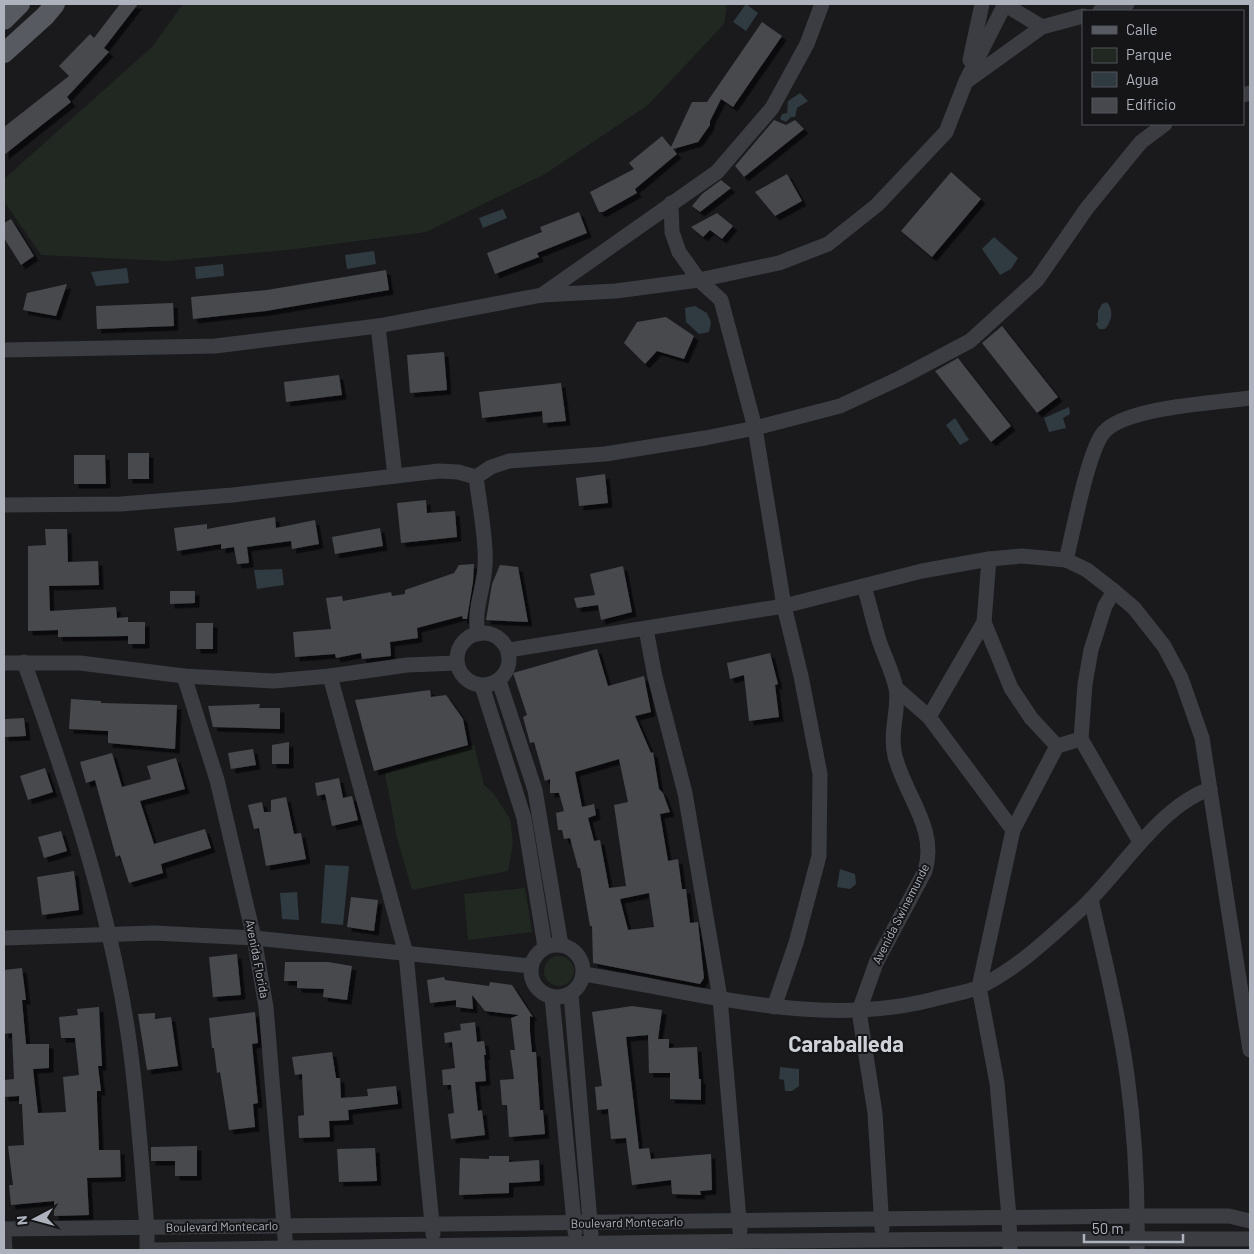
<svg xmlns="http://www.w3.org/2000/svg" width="1254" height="1254" font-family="Barlow,sans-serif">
<defs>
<filter id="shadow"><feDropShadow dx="4.5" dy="4.5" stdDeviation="0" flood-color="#0009"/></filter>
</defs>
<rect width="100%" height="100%" fill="#1a1a1d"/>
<g fill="#202821">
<polygon points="183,4 727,4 724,24 648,105 545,174 426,232 296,249 168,261 41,255 4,201 4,179 152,47"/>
<polygon points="474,745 484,785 494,794 510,819 513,842 508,871 412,890 397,838 385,773"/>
<polygon points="525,888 532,932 468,940 464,894"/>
<circle cx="559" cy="971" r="15"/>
</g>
<g fill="#303a41">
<polygon points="746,4 758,13 746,31 733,22"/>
<polygon points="800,93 808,101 797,108 795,117 791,117 786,122 780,119 782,114 787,113 788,101"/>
<polygon points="503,209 507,218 483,228 479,218"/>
<polygon points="994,237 1018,258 1011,269 1000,275 982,249"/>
<polygon points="374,251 376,264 347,269 345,255"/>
<polygon points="223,264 224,276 196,279 195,267"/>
<polygon points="127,268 129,283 96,286 91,272"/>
<path d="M1107 302C1114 311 1112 321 1105 329H1099L1096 324 1098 322V311L1102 304Z"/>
<polygon points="695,306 707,313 711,322 709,332 699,334 686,322 685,308"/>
<polygon points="1069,407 1070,414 1063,418 1066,428 1049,432 1044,418"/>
<polygon points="955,418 969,440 960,445 946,425"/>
<polygon points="282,569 284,585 257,589 254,570"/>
<polygon points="325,865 349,866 343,925 321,923"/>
<polygon points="840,869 855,874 856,884 850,889 837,887"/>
<polygon points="297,892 299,920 282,919 280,893"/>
<polygon points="780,1067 799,1069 799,1086 792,1091 785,1091 784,1080 779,1079"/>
</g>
<g fill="#47484d" fill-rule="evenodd" filter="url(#shadow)">
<polygon points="120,4 138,4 104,48 109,52 67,97 71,102 4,155 4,127 69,76 59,66 90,34 94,38"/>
<polygon points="762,22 782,36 733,107 721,99 710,121 710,125 698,142 673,149 677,154 635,189 637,193 603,212 599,212 590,192 634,169 629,163 662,136 671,147 692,102 707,102"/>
<polygon points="774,120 786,125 795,120 804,129 744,177 735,166"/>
<polygon points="951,172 981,199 932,257 901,231"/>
<polygon points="787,174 802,201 775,216 755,192"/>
<polygon points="721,180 731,188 700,212 692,206 702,194"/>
<polygon points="579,212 587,233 537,253 539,257 495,274 487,253 542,232 540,227"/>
<polygon points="717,213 733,226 722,239 710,230 703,237 691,227"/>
<polygon points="11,219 34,256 21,265 4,238 4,223"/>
<polygon points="386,270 389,290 266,311 193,319 191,297 267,290"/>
<polygon points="67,284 56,316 23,310 27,293"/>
<polygon points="173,303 174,326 97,329 96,306"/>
<polygon points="666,317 694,336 684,359 657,351 645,364 624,343 637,322"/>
<polygon points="1002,326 1058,397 1037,413 982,343"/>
<polygon points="444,352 447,390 410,393 407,355"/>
<polygon points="958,358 1011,426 991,442 935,371"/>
<polygon points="339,375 342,395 286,402 284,382"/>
<polygon points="561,383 566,421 543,423 542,411 482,418 479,392"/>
<rect x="128" y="453" width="21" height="26"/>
<polygon points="74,455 105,455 106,484 74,484"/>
<polygon points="605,474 608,503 579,506 576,478"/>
<polygon points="426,500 427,513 455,511 457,537 401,543 397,503"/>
<polygon points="275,517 276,528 315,520 319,544 292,549 291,541 247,547 249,563 237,564 234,547 221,549 221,544 177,551 174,528 207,524 207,529"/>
<polygon points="380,528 383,546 335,554 332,537"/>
<polygon points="45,529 67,529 68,562 98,561 99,585 49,586 50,611 116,607 117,618 128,617 128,622 145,622 145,644 128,644 128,636 58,637 58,630 28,631 28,546 46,545"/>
<polygon points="474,564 473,582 467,619 463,619 462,616 417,628 418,638 390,642 391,656 362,659 361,653 336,658 335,654 295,657 293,632 331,629 326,598 342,596 343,601 391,592 392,596 405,594 405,590 454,573 459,565"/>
<polygon points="500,565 518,567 528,622 486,620 492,584"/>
<polygon points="623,566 632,612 601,620 598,605 577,608 574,598 595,595 590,574"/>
<polygon points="170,591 195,591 195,603 170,604"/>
<rect x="196" y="623" width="17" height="26"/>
<path d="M597 649 608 686 644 676 651 712 635 716 651 753 653 752 659 789 663 793 670 812 660 814 668 861 678 859 682 889H686L690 923 698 922 704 978 700 984 593 963 592 926H590L580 868H578L570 838 564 839 562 830H558L556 813 564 811 559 793H550V779L545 781 534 742 530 743 523 717 527 715 513 673ZM619 759 628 802 614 805 626 886 609 888 600 840 594 841 588 818 596 815 594 804 582 807 575 772ZM649 893 654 927 628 930 620 899Z"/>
<polygon points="770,653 778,684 775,685 779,717 749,721 744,675 730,679 727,663"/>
<polygon points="430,690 431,697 446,695 463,719 468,745 374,771 355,700"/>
<polygon points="71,699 101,701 101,703 177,705 175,749 108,743 108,731 69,729"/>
<polygon points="260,704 259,708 280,708 280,729 213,727 208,706"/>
<polygon points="24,718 26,736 4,737 4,719"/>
<polygon points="289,742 289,764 272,764 272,745"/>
<polygon points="253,749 256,765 231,769 228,753"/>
<polygon points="112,753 122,787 151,779 147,766 176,758 185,789 140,801 154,844 205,829 211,848 161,864 163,873 129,883 120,855 116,857 95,780 86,783 80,762"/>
<polygon points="45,768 53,792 28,800 20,776"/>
<polygon points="339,778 343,798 352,796 358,820 332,826 325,794 317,796 315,783"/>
<polygon points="286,797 294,834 301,833 306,859 266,866 259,828 254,829 248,805 262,802 264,812 271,812 271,800"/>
<polygon points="61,831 67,851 44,858 38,837"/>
<polygon points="74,871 79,910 42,915 37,877"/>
<polygon points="351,897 378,900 374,931 347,927"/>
<polygon points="237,954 241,995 213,997 209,957"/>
<polygon points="285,962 328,962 352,966 347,1000 323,997 324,989 297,988 297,981 284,981"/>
<polygon points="22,968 26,1000 22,1000 26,1044 49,1044 49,1068 33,1069 38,1113 66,1112 63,1077 79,1075 75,1038 61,1038 59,1017 78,1015 77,1009 99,1007 102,1066 98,1066 101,1091 97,1091 97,1101 99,1150 120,1150 121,1177 87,1178 89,1215 54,1216 54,1201 11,1205 9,1185 13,1185 8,1146 24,1145 22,1104 19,1104 19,1096 4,1097 4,1080 14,1079 12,1033 4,1034 4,970"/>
<polygon points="444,977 445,980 489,986 490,982 512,985 533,1017 530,1016 530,1032 532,1052 536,1052 540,1110 543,1110 545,1134 509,1137 507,1105 502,1105 500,1080 514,1079 510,1050 515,1050 511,1018 519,1015 485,1011 472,995 473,1009 456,1007 456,1000 430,1003 427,980"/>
<polygon points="632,1006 662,1010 658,1039 669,1039 669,1048 697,1047 699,1079 701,1079 701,1100 670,1099 670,1073 649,1073 648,1035 626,1037 639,1149 649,1148 651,1159 711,1154 712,1190 700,1191 701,1195 672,1194 671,1180 632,1185 626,1138 611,1139 608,1109 597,1110 595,1087 602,1086 592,1012"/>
<polygon points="255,1012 258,1043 252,1044 258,1103 253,1104 255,1127 229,1130 220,1072 217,1073 214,1048 212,1048 209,1018"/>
<polygon points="155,1013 155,1019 171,1017 178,1066 147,1070 138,1014"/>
<polygon points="475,1022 477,1042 484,1041 486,1055 484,1055 486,1081 475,1082 478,1111 482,1110 485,1135 451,1139 448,1114 454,1113 451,1085 443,1085 442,1070 455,1068 452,1042 445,1043 444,1033 461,1030 460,1024"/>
<polygon points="332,1052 336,1078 340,1078 341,1098 368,1096 367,1089 396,1086 398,1104 348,1110 349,1120 329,1121 330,1137 299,1138 298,1116 304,1115 302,1074 295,1075 292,1057"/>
<polygon points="197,1146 197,1176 175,1176 175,1161 151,1161 151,1147"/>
<polygon points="375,1148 377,1181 339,1182 337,1149"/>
<polygon points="489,1156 509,1156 509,1162 539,1160 540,1181 509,1183 509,1193 459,1195 460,1158 489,1159"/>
</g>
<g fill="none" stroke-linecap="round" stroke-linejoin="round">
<g stroke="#3b3d42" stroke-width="15">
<polyline points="1004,4 1042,27"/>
<polyline points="1100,11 1127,4"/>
<polyline points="970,60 982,4"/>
<polyline points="967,81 1042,27 1083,16"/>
<polyline points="1243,95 1250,93"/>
<polyline points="671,203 672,232 679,252 699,280 721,300 755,428 784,606 801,676 820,774 819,856 796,943 774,1007"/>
<polyline points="542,295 717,172 772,108 807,44 822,4"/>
<polyline points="378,326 395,476"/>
<polyline points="4,350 215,346 378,326 542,295 616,291 699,280 779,263 828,244 877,205 946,132 966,81 1005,4"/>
<path d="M476 477C479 502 487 542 485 565 484 590 473 609 478 634"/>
<polyline points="4,505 121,504 233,495 439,471 458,472 476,477 491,467 509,461 605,454 705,438 755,428 840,406 900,378 970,341 1037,280 1087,208 1141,142 1165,124"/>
<path d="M1066 560C1073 533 1088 450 1104 432 1126 407 1216 403 1250 398"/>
<path d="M864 586C869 603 873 620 878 637 883 654 892 670 896 688 900 706 889 733 895 756 905 796 938 828 925 871L876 963 859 1011 875 1113 882 1229"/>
<polyline points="1114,591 1105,606 1091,650 1085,684 1081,739 1140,842"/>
<polyline points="984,622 1011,688 1031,718 1057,746"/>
<polyline points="646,629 655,677 685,793 720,998 740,1231"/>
<circle cx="483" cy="659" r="26"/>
<polyline points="508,650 784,606 922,571 989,559 1022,556 1066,560 1087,570 1114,591 1134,608 1164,646 1181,678 1202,738 1250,1050"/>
<path d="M24 662C69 787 112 915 130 1047 138 1107 142 1168 147 1228V1250"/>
<polyline points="4,663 80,663 184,676 274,681 330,676 407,665 457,663"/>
<polyline points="184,676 217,780 254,938 266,1007 286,1250"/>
<polyline points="330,676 406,954 433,1234"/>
<polyline points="499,681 535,790 561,945"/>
<polyline points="482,686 524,818 545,947"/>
<polyline points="897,689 929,717 1013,830"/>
<polyline points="929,717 984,622 989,559"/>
<path d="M1091 899C1104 958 1119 1016 1127 1075 1135 1133 1138 1192 1137 1250"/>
<polyline points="4,938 154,933 254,938 531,966"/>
<circle cx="557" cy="971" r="26"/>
<path d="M583 974C701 992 824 1031 942 997 954 994 968 992 979 987 1017 969 1050 937 1081 909 1120 873 1159 806 1210 789"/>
<polyline points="571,994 591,1234"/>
<polyline points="552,997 575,1232"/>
<polyline points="4,1229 1137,1216 1229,1216 1250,1221"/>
<polyline points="4,1232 5,1250"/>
<path d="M151 1250C517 1245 884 1237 1250 1239"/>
<polyline points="1010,1250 1009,1217 997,1083 979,987 1013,830 1057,746 1081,739"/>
</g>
<g stroke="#575a61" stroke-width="20">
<polyline points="4,20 20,4"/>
<polyline points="4,53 45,16 55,4"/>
</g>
</g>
<g text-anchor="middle" stroke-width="4" stroke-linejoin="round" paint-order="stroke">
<g font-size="12" fill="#adb2bc" stroke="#151518">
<text transform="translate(901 914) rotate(-63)" y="4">Avenida Swinemunde</text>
<text transform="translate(257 959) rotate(79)" y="4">Avenida Florida</text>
<text transform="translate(627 1223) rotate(-1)" y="4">Boulevard Montecarlo</text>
<text transform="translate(222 1227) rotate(-1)" y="4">Boulevard Montecarlo</text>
</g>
<g font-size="22" font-weight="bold" fill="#ced1d8" stroke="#151518">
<text x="846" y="1052">Caraballeda</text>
</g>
</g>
<rect width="1254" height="1254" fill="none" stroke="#adb2bc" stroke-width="10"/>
<rect x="1082" y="10" width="162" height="115" fill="#151518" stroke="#52545a"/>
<rect x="1092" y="26" width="25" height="8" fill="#575a61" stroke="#52545a"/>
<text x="1126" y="35" font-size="15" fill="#adb2bc">Calle</text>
<rect x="1092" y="48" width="25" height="15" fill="#202821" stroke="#52545a"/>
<text x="1126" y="60" font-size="15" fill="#adb2bc">Parque</text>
<rect x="1092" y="72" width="25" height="15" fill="#303a41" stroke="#52545a"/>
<text x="1126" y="85" font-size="15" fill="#adb2bc">Agua</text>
<rect x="1092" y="98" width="25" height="15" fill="#47484d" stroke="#52545a"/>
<text x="1126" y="110" font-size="15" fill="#adb2bc">Edificio</text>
<g transform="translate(35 1219) rotate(264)" stroke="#151518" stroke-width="4" paint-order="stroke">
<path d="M0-4L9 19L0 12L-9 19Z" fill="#adb2bc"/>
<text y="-8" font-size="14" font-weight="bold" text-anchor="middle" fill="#adb2bc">N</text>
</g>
<path d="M1084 1234v8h99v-8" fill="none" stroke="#adb2bc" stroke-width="2.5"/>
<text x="1092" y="1234" font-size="15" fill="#adb2bc" stroke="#151518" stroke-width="4" paint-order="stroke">50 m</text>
</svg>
